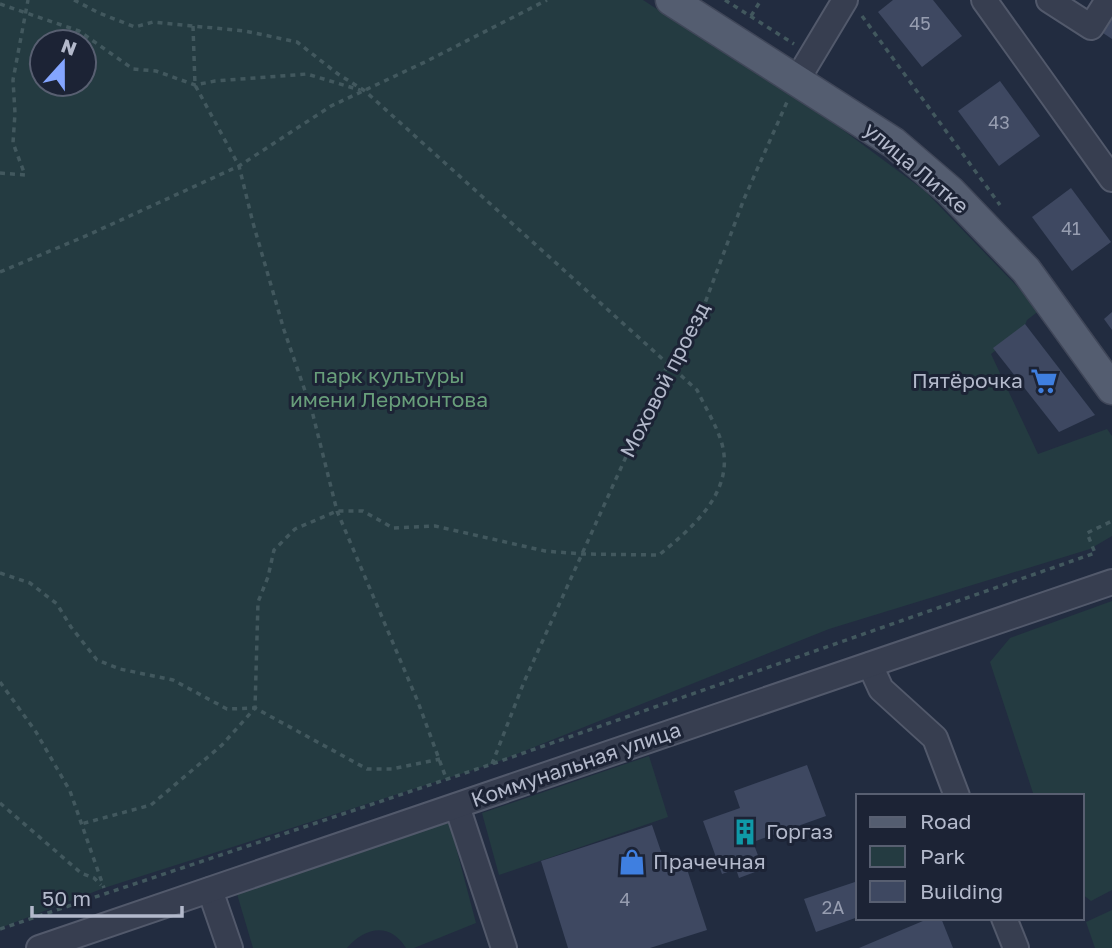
<svg xmlns="http://www.w3.org/2000/svg" width="1112" height="948" font-family="'Golos Text',sans-serif">
<rect width="100%" height="100%" fill="#222c40"/>
<g fill="#243b41" fill-rule="evenodd">
<path d="M0 0H643L839 127 925 191 1040 310 1027 320 1023 330 991 354 1038 454 1107 429 1112 436V536L1090 549 829 629 492 764 104 888 0 928ZM42 42H84V84H42Z"/>
<polygon points="1112,601 1112,890 1091,901 1082,894 1082,796 1034,796 990,662 1010,638"/>
<polygon points="649,756 668,817 499,875 482,813"/>
<path d="M449 821 476 923 414 948H406C390 922 365 927 347 948H253L237 894Z"/>
<polygon points="1112,910 1112,948 1095,948 1086,922"/>
</g>
<g fill="#3e4861">
<polygon points="893,0 933,0 962,36 922,67 878,12"/>
<polygon points="1112,19 1112,39 1103,33"/>
<polygon points="1000,81 1040,136 999,166 958,111"/>
<polygon points="1071,188 1111,242 1072,271 1032,217"/>
<polygon points="1112,312 1112,330 1104,319"/>
<polygon points="1025,324 1095,415 1059,432 993,348"/>
<polygon points="807,765 826,816 753,842 763,869 739,878 736,869 722,874 703,821 740,808 734,791"/>
<polygon points="652,825 667,869 685,863 707,930 650,948 568,948 541,861"/>
<polygon points="858,881 858,917 816,932 804,899"/>
<polygon points="930,918 941,918 953,948 859,948"/>
</g>
<g fill="none" stroke-linecap="round" stroke-linejoin="round">
<g stroke="#52596b" stroke-width="28">
<g id="minor">
<polyline points="984,0 1112,179"/>
<polyline points="1049,0 1091,27 1108,0"/>
<polyline points="797,80 845,0"/>
<polyline points="870,665 881,689 935,738 957,796"/>
<polyline points="457,806 504,948"/>
<polyline points="210,890 230,948"/>
<polyline points="1004,918 1016,948"/>
<polyline points="39,948 1112,582"/>
</g>
</g>
<g stroke="#404759" stroke-width="33">
<polyline id="major" points="671,0 894,143 950,191 1026,270 1112,389"/>
</g>
<g stroke="#42585e" stroke-width="3.5" stroke-dasharray="5 5" stroke-linecap="butt">
<path d="M74 0 99 13 135 27 153 22 193 26 245 31 297 42 338 74 365 91 697 390C705 407 717 426 722 444 735 492 692 528 659 555L582 554 545 551 435 526 393 528 363 511H337L295 529 274 550 268 577 258 602 255 708 222 745 151 805 81 824"/>
<polyline points="725,0 794,44"/>
<polyline points="0,4 79,31 133,69 156,71 195,85 215,81 307,74 360,90"/>
<polyline points="751,16 761,0"/>
<polyline points="862,16 1000,205"/>
<polyline points="193,26 195,85 239,166 253,223 284,330 312,411 337,511 418,702 446,778"/>
<polyline points="0,173 25,175 13,143 15,113 13,80 28,0"/>
<polyline points="0,272 88,235 239,166 331,106 425,62 547,0"/>
<polyline points="0,573 30,583 57,604 71,627 97,660 120,669 173,680 227,709 255,708 367,769 392,769 440,759"/>
<polyline points="0,682 36,732 70,791 104,888"/>
<polyline points="492,764 524,682 668,364 705,303 744,199 787,102"/>
<polyline points="0,803 81,873 94,878 101,885"/>
<polyline points="0,929 492,764 1095,553 1087,533 1112,521"/>
</g>
<use href="#minor" stroke="#373e50" stroke-width="24"/>
<use href="#major" stroke="#545d70" stroke-width="30"/>
</g>
<defs>
<g id="supermarket-bare" transform="scale(2.1)"><path d="M-6-5.5h2.5l.6 2H6L4.5 2H-2.5L-4.4-4H-6ZM-1.5 3.2a1.3 1.3 0 1 0 .1 0ZM3 3.2a1.3 1.3 0 1 0 .1 0Z" fill="#3f7fe0" stroke="#1c2335" stroke-width="2.5" paint-order="stroke"/></g>
<g id="building-bare" transform="scale(2.1)"><path d="M-4-6H4V6H1V3H-1V6H-4ZM-2.5-4.3h1.7v1.8h-1.7ZM.8-4.3h1.7v1.8H.8ZM-2.5-1h1.7V.8h-1.7ZM.8-1h1.7V.8H.8Z" fill="#0f9aa8" stroke="#1c2335" stroke-width="2.5" paint-order="stroke"/></g>
<g id="shop-bare" transform="scale(2.1)"><path d="M-5-2.5h2.3a2.7 3.5 0 0 1 5.4 0H5L5.5 6h-11ZM-1.5-2.5h3a1.5 2.3 0 0 0-3 0Z" fill="#3f7fe0" stroke="#1c2335" stroke-width="2.5" paint-order="stroke"/></g>
</defs>
<g fill-rule="evenodd">
<use href="#supermarket-bare" x="1044" y="381"/>
<use href="#building-bare" x="745" y="832"/>
<use href="#shop-bare" x="632" y="862"/>
</g>
<g text-anchor="middle" stroke-width="6" stroke-linejoin="round" paint-order="stroke">
<g font-size="18" fill="#969db0">
<text x="920" y="30">45</text>
<text x="999" y="129">43</text>
<text x="1071" y="235">41</text>
<text x="625" y="906">4</text>
<text x="833" y="914">2А</text>
</g>
<g font-size="21" fill="#b3b9cb" stroke="#1c2335">
<text transform="translate(916 168) rotate(40)" y="7">улица Литке</text>
<text transform="translate(665 380) rotate(-63)" y="7">Моховой проезд</text>
<text transform="translate(576 765) rotate(-19)" y="7">Коммунальная улица</text>
</g>
<g font-size="21" fill="#689e7a" stroke="#1c2335">
<text x="389" y="383">парк культуры<tspan x="389" dy="24">имени Лермонтова</tspan></text>
</g>
<g font-size="21" fill="#b3b9cb" stroke="#1c2335" text-anchor="start">
<text x="1023" y="388" text-anchor="end">Пятёрочка</text>
<text x="766" y="839">Горгаз</text>
<text x="653" y="869">Прачечная</text>
</g>
</g>
<rect x="856" y="794" width="228" height="126" fill="#1c2335" stroke="#585f71" stroke-width="2"/>
<rect x="870" y="817" width="35" height="10" fill="#545d70" stroke="#585f71" stroke-width="2"/>
<text x="920" y="829" font-size="21" fill="#b3b9cb">Road</text>
<rect x="870" y="846" width="35" height="21" fill="#243b41" stroke="#585f71" stroke-width="2"/>
<text x="920" y="864" font-size="21" fill="#b3b9cb">Park</text>
<rect x="870" y="881" width="35" height="21" fill="#3e4861" stroke="#585f71" stroke-width="2"/>
<text x="920" y="899" font-size="21" fill="#b3b9cb">Building</text>
<g transform="translate(63 63) rotate(21)"><circle r="33" fill="#1c2335" stroke="#585f71" stroke-width="2"/>
<path d="M0-5L12 26L0 18L-12 26Z" fill="#84a5ff"/>
<text y="-10" font-size="19" font-weight="bold" text-anchor="middle" fill="#b3b9cb">N</text>
</g>
<path d="M32 906v10h150v-10" fill="none" stroke="#b3b9cb" stroke-width="3.5"/>
<text x="42" y="906" font-size="21" fill="#b3b9cb" stroke="#1c2335" stroke-width="5" paint-order="stroke">50 m</text>
</svg>
